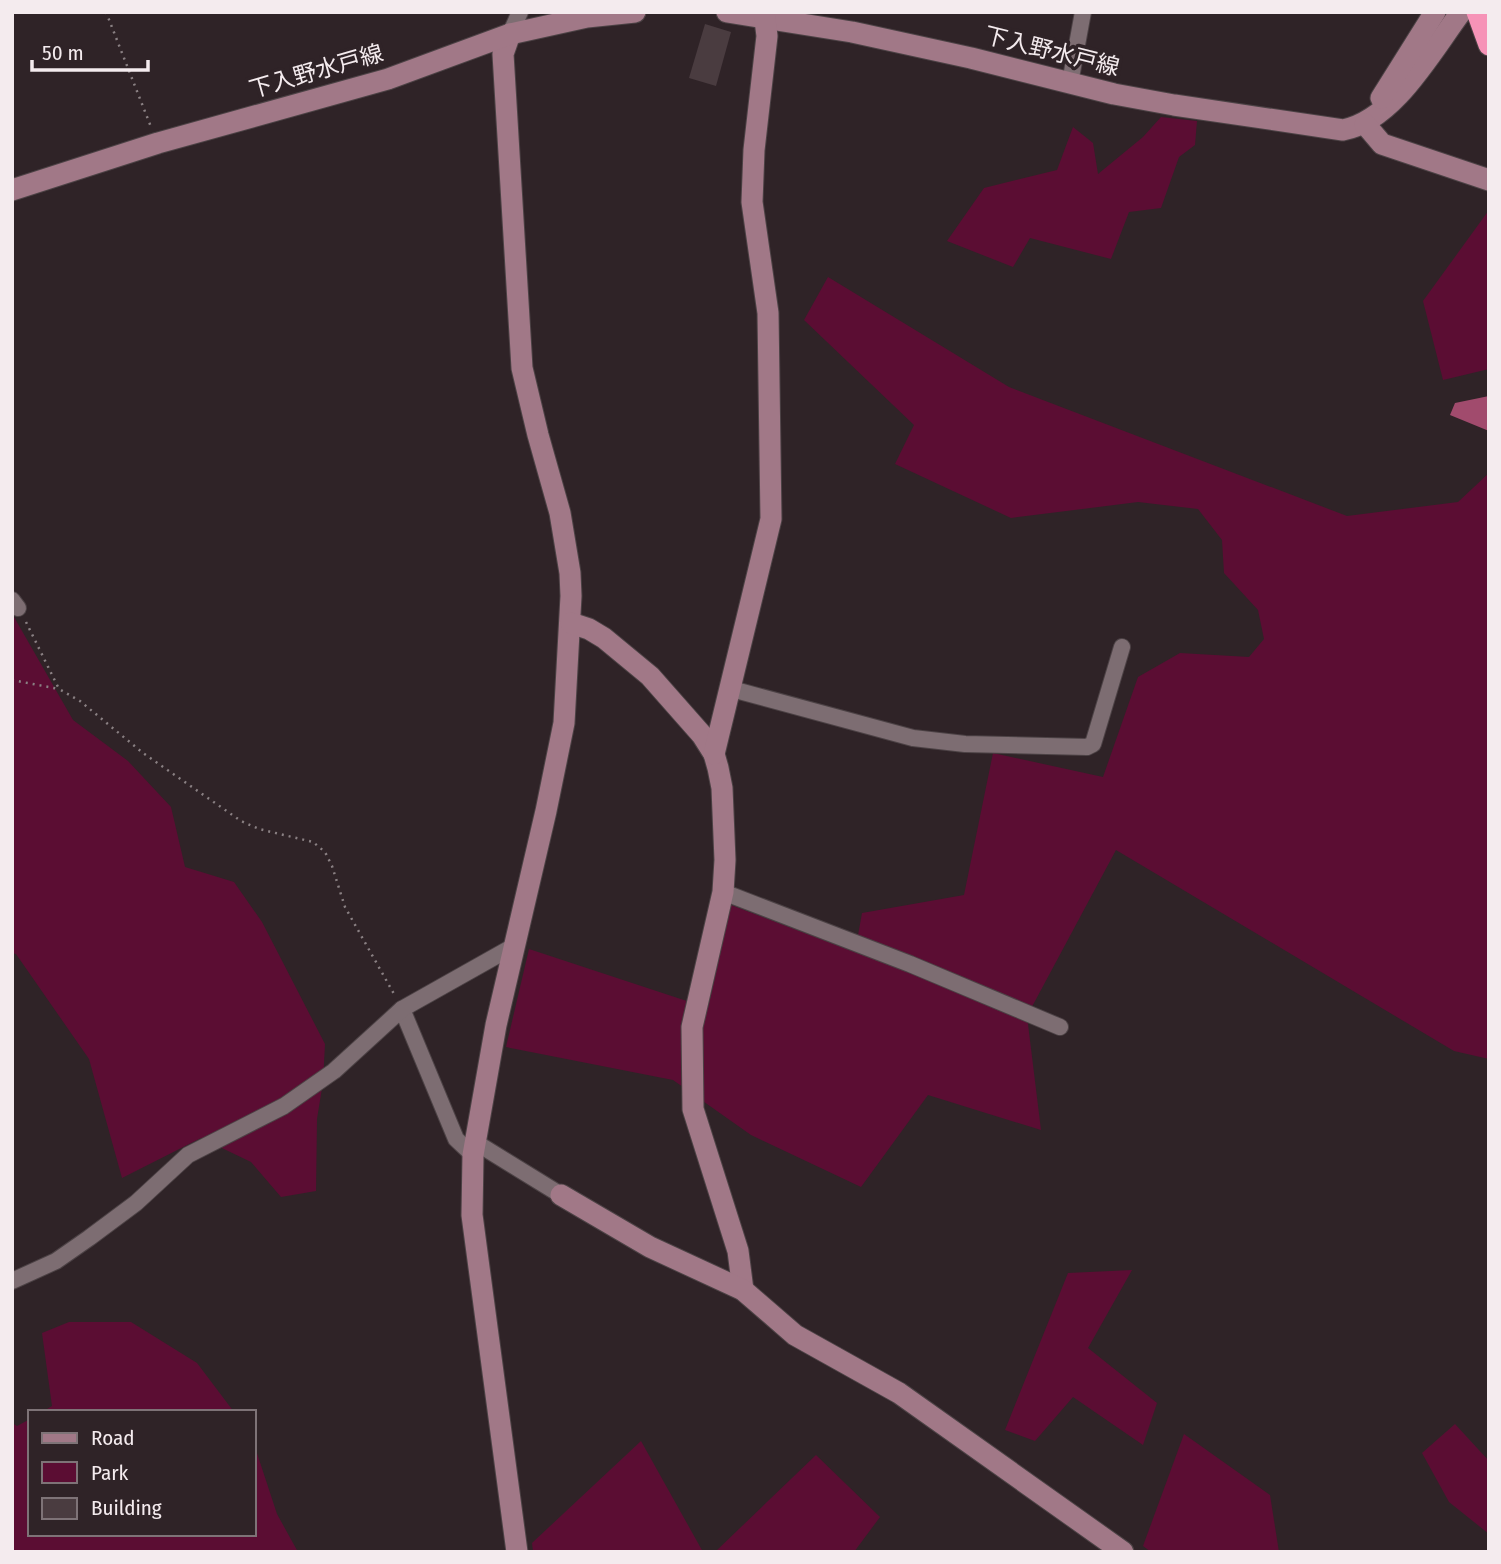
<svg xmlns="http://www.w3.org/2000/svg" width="1501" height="1564" font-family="'Fira Sans Condensed','Noto Sans JP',sans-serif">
<rect width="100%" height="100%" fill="#2f2327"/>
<g fill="#5b0d33">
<polygon points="1161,117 1197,121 1195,145 1179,157 1161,208 1129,212 1111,259 1030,238 1013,267 947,241 984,188 1057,170 1073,127 1093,143 1098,174 1143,137"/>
<polygon points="1489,210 1489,369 1443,380 1423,301"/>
<polygon points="828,277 1009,387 1347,516 1458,502 1489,473 1489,1059 1454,1051 1116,850 1027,1016 1041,1130 928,1095 861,1187 751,1135 673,1080 506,1047 529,949 708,1008 731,905 855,952 862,913 964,895 993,753 1103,777 1138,677 1180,653 1249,657 1264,639 1258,610 1224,573 1222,540 1198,509 1138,502 1011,518 895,464 914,425 804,320"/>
<polygon points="14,617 73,720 128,761 171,807 185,867 234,882 262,922 325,1044 323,1082 317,1119 316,1191 281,1197 251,1162 201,1138 122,1178 89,1059 16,954 12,953"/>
<polygon points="1132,1270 1088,1348 1157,1403 1143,1445 1073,1397 1035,1441 1005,1430 1068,1273"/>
<polygon points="69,1322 131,1322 197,1363 234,1412 42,1412 52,1406 42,1333"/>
<polygon points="30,1419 30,1534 254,1534 254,1444 277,1514 298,1552 12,1552 12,1423 17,1426"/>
<polygon points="1455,1424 1489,1461 1489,1534 1449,1502 1422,1453"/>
<polygon points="1184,1434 1270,1495 1279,1552 1151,1552 1143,1546"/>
<polygon points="641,1441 703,1552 533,1552 532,1543"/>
<polygon points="816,1455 880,1517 854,1552 715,1552"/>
</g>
<polygon fill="#a14b6d" points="1489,396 1489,431 1450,415 1455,403"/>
<polygon fill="#4a3c40" points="705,24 731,32 716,86 689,78"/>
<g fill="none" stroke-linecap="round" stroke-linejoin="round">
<g stroke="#4c4245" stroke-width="18">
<g id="street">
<polyline points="510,34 520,12"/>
<polyline points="1070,83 1083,12"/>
<polyline points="12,600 18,608"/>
<polyline points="728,688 913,738 965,744 1087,747 1093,744 1122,647"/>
<polyline points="723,892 910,964 1060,1027"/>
<polyline points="402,1009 456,1139 473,1155"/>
<polyline points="475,1142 561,1195"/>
<polyline points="12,1281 56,1261 89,1238 136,1203 188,1155 284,1106 334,1071 402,1009 514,946"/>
</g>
</g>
<g stroke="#4c4245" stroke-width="23">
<g id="secondary">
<path d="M727 12 852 32 971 58 1114 94 1174 105 1343 130C1394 120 1431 52 1461 12"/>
<polyline points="510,34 503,54 522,368 538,435 560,513 570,573 571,596 564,723 546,811 496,1025 473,1155 472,1215 517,1552"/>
<polyline points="1381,98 1435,12"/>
<polyline points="1365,124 1382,144 1489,180"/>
<polyline points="12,190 158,143 388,79 510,34 587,17 635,12"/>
<polyline points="571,623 589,629 604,638 650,676 702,735 714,754 718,768 722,788 725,860 723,892 692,1027 693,1109 738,1251 743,1290"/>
<polyline points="714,754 771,519 768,313 752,202 754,150 767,36 764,12"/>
<polyline points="561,1195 650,1247 743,1290 795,1335 899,1393 1123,1552"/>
</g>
</g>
<g stroke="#4c4245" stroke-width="23">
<polyline id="highway" points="1477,12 1489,45"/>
</g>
<g stroke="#8a8083" stroke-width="2.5" stroke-dasharray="2 5" stroke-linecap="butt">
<polyline points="106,12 151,127"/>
<polyline points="26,622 59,689 80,701 143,753 241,821 259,829 313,842 325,852 332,866 345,907 394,994"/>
<polyline points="12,680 59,689"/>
</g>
<use href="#street" stroke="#7d6d72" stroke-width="16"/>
<use href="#secondary" stroke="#a17887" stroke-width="21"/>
<use href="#highway" stroke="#f693b7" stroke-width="21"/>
</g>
<g text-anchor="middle" stroke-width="7" stroke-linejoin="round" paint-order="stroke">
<g font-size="23" fill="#f4ebee" stroke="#2f2327">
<text transform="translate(1052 51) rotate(14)" y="8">下入野水戸線</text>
<text transform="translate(316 71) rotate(-16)" y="8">下入野水戸線</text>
</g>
</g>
<rect width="1501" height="1564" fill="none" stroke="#f4ebee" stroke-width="28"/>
<rect x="28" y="1410" width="228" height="126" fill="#2f2327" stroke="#7e7377" stroke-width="2"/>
<rect x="42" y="1433" width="35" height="10" fill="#a17887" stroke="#7e7377" stroke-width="2"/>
<text x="91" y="1445" font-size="21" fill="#f4ebee">Road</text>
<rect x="42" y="1462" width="35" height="21" fill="#5b0d33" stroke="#7e7377" stroke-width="2"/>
<text x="91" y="1480" font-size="21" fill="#f4ebee">Park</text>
<rect x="42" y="1498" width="35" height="21" fill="#4a3c40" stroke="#7e7377" stroke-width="2"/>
<text x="91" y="1515" font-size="21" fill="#f4ebee">Building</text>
<path d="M32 60v10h116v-10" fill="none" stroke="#f4ebee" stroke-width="3.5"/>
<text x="42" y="60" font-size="21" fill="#f4ebee" stroke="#2f2327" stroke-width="5" paint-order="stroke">50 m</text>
</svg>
